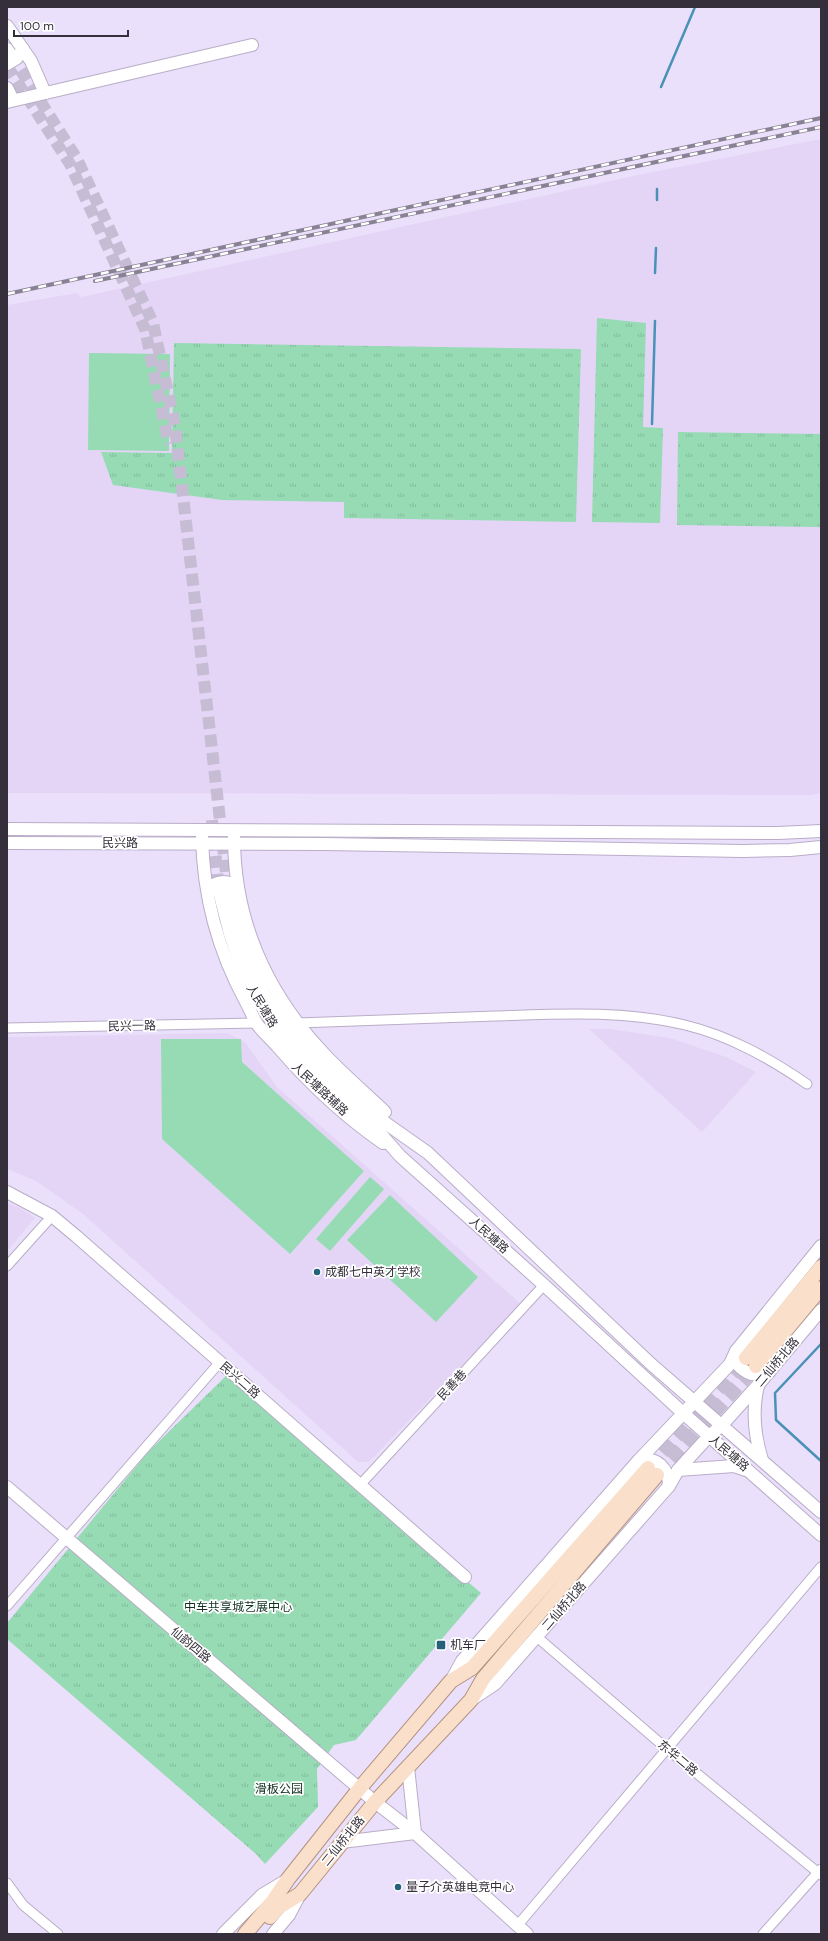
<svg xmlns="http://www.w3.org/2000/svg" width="828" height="1941" font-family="'DM Sans','Noto Sans SC',sans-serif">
<defs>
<pattern id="grass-tufts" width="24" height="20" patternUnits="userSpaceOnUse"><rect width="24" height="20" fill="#96dbb3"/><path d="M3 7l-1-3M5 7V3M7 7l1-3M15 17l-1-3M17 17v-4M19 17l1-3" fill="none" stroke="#82bc9b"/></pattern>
</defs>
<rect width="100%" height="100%" fill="#ebe0fb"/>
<g fill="#e4d5f7">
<polygon points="821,139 821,793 811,795 7,793 7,305 77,293 81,297 642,174"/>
<polygon points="589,1029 610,1029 670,1038 726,1057 756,1072 702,1132"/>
<polygon points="227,1033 245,1042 277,1087 521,1304 369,1462 358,1462 83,1214 36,1181 7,1169 7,1037"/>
<polygon points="7,1203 20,1208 35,1218 7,1251"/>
</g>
<g fill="url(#grass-tufts)">
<polygon points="597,318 646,323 643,427 663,428 660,523 592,522"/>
<polygon points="174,343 581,349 576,522 344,518 344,502 222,500 113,485 101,452 172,453"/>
<polygon points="678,432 821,434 821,527 677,525"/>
<polygon points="226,1376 481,1593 356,1740 334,1745 317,1769 318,1807 265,1864 256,1854 7,1639 7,1623 149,1451"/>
</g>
<g fill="#96dbb3">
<polygon points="89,353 170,354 169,451 88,450"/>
<polygon points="161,1039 241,1039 242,1062 364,1171 290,1254 162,1139"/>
<polygon points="370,1177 384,1189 330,1251 316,1239"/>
<polygon points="390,1195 478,1277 436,1322 347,1240"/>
</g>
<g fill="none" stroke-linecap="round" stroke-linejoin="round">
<g stroke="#4a91b7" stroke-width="2.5">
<polyline points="661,87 695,7"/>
<polyline points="657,200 657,189"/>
<polyline points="655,273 656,248"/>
<polyline points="652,424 655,321"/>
<polyline points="821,1344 775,1393 776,1420 821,1461"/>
</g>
<g stroke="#c6bdd4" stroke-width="12" stroke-dasharray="12 6" stroke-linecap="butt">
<polyline points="11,55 77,159 153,323 175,426 228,890"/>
<polyline points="7,66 70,164 145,329 169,444"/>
<polyline points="212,820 219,891"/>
</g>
<g stroke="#c6bdd4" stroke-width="14" stroke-dasharray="14 7" stroke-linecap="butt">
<polyline points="648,1468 746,1358"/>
<polyline points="657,1475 756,1366"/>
</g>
<g stroke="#b9adc7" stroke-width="11">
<g id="street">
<path d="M298 1023C364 1021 429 1018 495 1016 558 1014 623 1010 685 1025 730 1036 769 1058 807 1084"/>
<polyline points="7,1028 257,1023"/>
<polyline points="7,1266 52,1216"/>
<polyline points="360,1485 544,1285"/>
<polyline points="7,1606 220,1362"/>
<polyline points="537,1637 667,1749 821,1875"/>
<polyline points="7,1883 23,1905 58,1934"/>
<polyline points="517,1926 821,1567"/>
<polyline points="763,1934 821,1869"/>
</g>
</g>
<g stroke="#b9adc7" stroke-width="14">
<g id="secondary">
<polyline points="7,26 31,61 45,93"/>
<polyline points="7,49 11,55"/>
<polyline points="7,64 17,58 23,49"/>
<polyline points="7,88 13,100"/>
<polyline points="7,102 252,45"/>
<polyline points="7,829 778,833 821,831"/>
<path d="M202 836C203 894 218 951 246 1002 250 1009 253 1018 257 1024 263 1032 271 1039 278 1047 309 1083 344 1116 383 1143"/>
<path d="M234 837C234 922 267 994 325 1055 344 1075 365 1093 385 1112"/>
<polyline points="7,843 324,844 743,851 790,850 821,847"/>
<path d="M208 890C215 880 228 880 237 887"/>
<polyline points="228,890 238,933 248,959 264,994 290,1032 327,1072 384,1122 428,1153 651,1364 821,1512"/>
<polyline points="219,891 230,934 240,964 254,995 284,1039 317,1074 373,1125 400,1156 544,1285 683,1413 821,1535"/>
<polyline points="7,1192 52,1216 76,1236 465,1577"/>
<path d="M736 1351V1363C747 1375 754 1377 769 1372"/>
<path d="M758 1386C752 1410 755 1437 762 1460"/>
<path d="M639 1460C657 1456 669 1469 669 1486"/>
<polyline points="678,1470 734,1466 746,1470"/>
<polyline points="7,1487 375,1802 415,1833 527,1934"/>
<polyline points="451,1681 462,1661 639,1460 730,1364 736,1351 821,1246"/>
<polyline points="471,1700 495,1684 669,1486 678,1470 709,1436 722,1425 758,1385 821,1310"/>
<polyline points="342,1842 415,1833 408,1767"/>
<polyline points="223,1934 262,1895 287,1880"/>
<polyline points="273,1934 289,1915 300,1894"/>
</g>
</g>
<g stroke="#b39381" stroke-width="16">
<g id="primary">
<polyline points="746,1358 821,1267"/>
<polyline points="756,1366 821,1288"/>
<polyline points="270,1917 279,1907 300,1894 375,1802 471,1700 483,1679 657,1475"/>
<polyline points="245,1934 273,1901 288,1879 360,1788 451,1681 472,1668 648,1468"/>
</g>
</g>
<use href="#street" stroke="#fff" stroke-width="9"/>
<use href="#secondary" stroke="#fff" stroke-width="12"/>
<use href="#primary" stroke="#fadfca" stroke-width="14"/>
<g stroke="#898294" stroke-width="4">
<g id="rail">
<polyline points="95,281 821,127"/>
<polyline points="7,294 821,118"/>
</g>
</g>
<use href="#rail" stroke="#fff" stroke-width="2.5" stroke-dasharray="8" stroke-linecap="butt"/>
</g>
<g fill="#256279" stroke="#fff" stroke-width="1.5">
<circle cx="317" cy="1272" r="4"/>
<rect x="436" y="1640" width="10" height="10" rx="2"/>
<circle cx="398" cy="1887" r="4"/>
</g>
<g text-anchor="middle" stroke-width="3.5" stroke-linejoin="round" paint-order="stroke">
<g font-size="12" fill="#342f3a" stroke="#fff">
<text x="120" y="847">民兴路</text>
<text transform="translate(262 1006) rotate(59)" y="4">人民塘路</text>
<text transform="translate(132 1026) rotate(-1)" y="4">民兴一路</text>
<text transform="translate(320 1089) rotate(43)" y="4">人民塘路辅路</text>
<text transform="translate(489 1235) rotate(42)" y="4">人民塘路</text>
<text transform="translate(777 1362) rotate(-50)" y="4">二仙桥北路</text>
<text transform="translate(240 1380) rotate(41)" y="4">民兴二路</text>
<text transform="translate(452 1385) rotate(-47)" y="4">民善巷</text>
<text transform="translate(729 1453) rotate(41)" y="4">人民塘路</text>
<text transform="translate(564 1606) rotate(-49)" y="4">二仙桥北路</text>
<text transform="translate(191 1645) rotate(40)" y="4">仙韵四路</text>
<text transform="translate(678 1758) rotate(40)" y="4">东华二路</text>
<text transform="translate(343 1841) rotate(-51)" y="4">二仙桥北路</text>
</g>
<g font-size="12" fill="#342f3a" stroke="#fff" text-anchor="start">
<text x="325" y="1276">成都七中英才学校</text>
<text x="450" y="1649">机车厂</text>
<text x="406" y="1891">量子介英雄电竞中心</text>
</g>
<g font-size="12" fill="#113020" stroke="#fff">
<text x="238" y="1611">中车共享城艺展中心</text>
<text x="279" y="1793">滑板公园</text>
</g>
</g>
<rect width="828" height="1941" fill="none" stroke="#342f3a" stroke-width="16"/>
<path d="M14 30v6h114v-6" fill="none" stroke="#342f3a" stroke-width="2"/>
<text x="20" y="30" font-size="12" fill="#342f3a" stroke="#ffffff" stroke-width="3" paint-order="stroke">100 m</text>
</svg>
